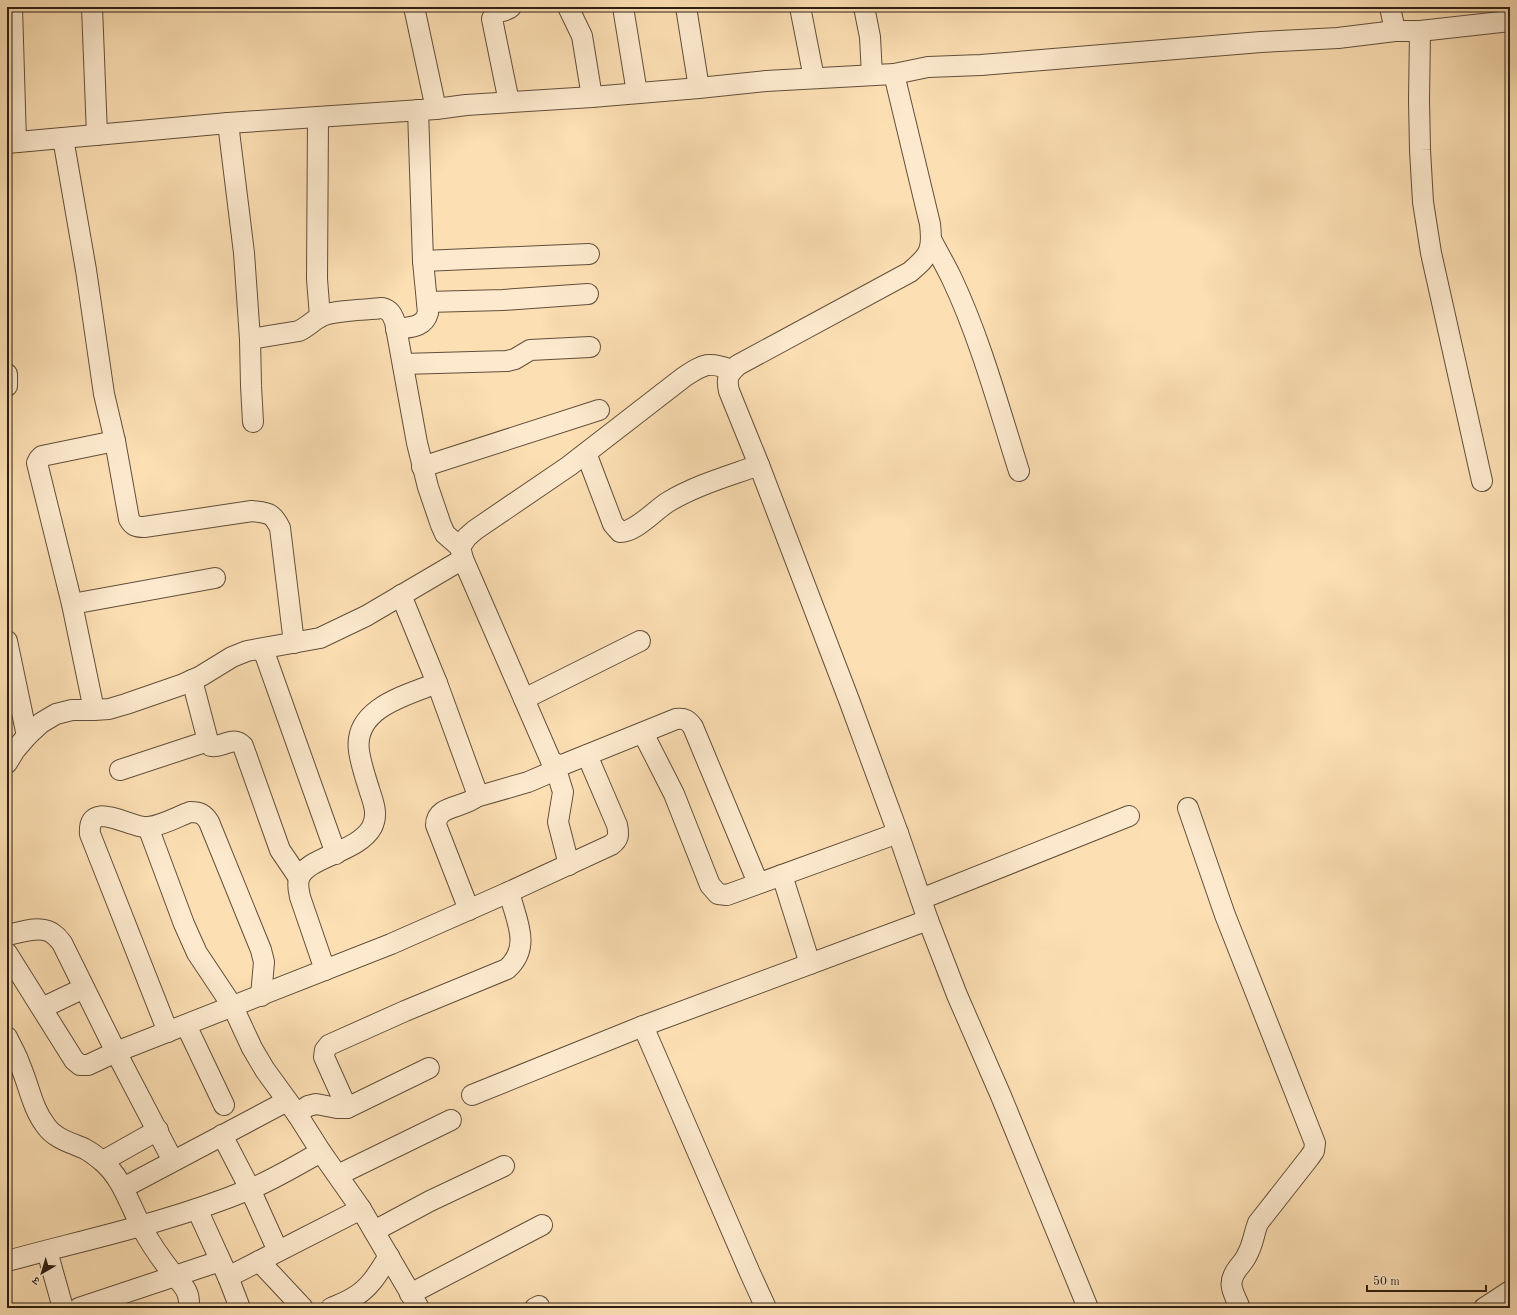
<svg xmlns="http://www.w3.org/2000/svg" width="1517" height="1315" font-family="'Old Standard TT','Noto Serif Devanagari',serif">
<rect width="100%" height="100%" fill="#fcdfb3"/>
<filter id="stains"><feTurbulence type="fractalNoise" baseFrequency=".005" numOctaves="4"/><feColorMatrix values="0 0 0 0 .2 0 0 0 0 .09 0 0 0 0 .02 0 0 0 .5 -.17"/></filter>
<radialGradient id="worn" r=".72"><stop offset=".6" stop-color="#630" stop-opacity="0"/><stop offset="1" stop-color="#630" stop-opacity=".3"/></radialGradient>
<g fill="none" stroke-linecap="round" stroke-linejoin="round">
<g stroke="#624f3b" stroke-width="22">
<g id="minor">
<polyline points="12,7 16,142"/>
<polyline points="92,7 97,135"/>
<polyline points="414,7 436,109"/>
<polyline points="568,7 582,36 592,97"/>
<polyline points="623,7 637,93"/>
<polyline points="686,7 699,88"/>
<polyline points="800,7 814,78"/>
<polyline points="864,7 870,37 872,75"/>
<polyline points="1390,7 1395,31"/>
<polyline points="1420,31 1419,100 1420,150 1423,202 1431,253 1482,481"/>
<path d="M894 74 930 224C933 250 930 255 910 272L738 365C728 374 726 378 729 391L759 465 849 700 898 833 928 920 957 995 1001 1096 1088 1308"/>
<path d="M509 102 492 19C495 9 505 13 511 7"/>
<polyline points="318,118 317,279 320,317"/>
<polyline points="228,123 244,253 250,339 251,386 253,422"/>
<path d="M63 138 86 270 104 394 115 441 129 519C133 526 136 527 144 527L252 511C268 513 272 512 280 528L294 643"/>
<polyline points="7,143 228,123 436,109 466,105 592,97 699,88 766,81 894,74 928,67 981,65 1261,42 1338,38 1395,31 1420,31 1510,21"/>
<path d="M932 241C938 253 946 266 952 279 980 338 999 408 1019 471"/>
<polyline points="423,261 589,254"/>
<polyline points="427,302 503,300 588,294"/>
<path d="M396 329C409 327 424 328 428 313L423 261 418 110"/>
<path d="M250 339 299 331C307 327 313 321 320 317 331 310 367 310 382 308 390 310 392 314 395 322L417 443 428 487 441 525 445 534 460 547"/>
<polyline points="403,364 507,361 515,359 530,350 590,347"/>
<path d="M732 370C708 361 704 364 684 377L569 466 475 530 467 537 460 547 463 559 551 761 558 765H562L676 719C685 718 688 720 693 727L758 883"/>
<polyline points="7,374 7,386"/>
<path d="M586 453 613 524 620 532C636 532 655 510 668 502 696 485 729 476 759 465"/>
<polyline points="422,467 599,410"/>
<path d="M401 595 437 683 476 790V797C464 808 436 805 436 825L469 910"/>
<polyline points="72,604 215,578"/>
<polyline points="7,641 27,736"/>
<polyline points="263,649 336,854"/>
<path d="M192 680 208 741 211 746C223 748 233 735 243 746L280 850 299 878"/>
<polyline points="524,699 640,641"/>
<polyline points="94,710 72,604 37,463 39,459 42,456 115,441"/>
<polyline points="643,733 674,794 710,885 718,894 727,895 898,833"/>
<polyline points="7,763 15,750 27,736 41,723 56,714 72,710 94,710 109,709 126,704 181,685 201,676 232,657 247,651 320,638 366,616 463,559"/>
<polyline points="554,763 563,792 558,822 569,865"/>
<polyline points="120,770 208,741"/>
<polyline points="476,797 528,782 556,770"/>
<path d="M1188 808 1225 915 1315 1143 1314 1151 1309 1158 1258 1223C1254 1233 1253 1245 1247 1255 1245 1260 1241 1264 1238 1268 1226 1284 1233 1291 1240 1308"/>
<polyline points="148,827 184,924 197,953 233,1007 252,1048 265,1070 297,1114 321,1152 361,1209 419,1308"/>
<polyline points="782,875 810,964"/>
<polyline points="921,899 1129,816"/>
<path d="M7 935C19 933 36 926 48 931 54 933 58 938 62 943L116 1052 173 1161"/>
<path d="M7 953 74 1060 80 1065H88L116 1052 391 944 509 892 611 845C619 839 619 835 617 825L587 755"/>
<path d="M325 970 300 897C299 891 297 885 299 879 305 857 358 853 372 827 378 815 374 804 370 792 366 779 361 765 359 751 353 708 407 695 437 683"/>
<polyline points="42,1008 84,988"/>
<polyline points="186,1025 224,1105"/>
<polyline points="643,1026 750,1273 766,1308"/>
<path d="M168 1032 90 834C87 797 133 830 149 827 163 825 177 817 190 812 200 812 204 814 209 822L261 950 264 962 261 996"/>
<path d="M7 1037C11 1046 17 1055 20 1065 29 1085 32 1108 46 1126 55 1139 72 1143 85 1149 91 1152 97 1157 102 1161 122 1178 129 1203 141 1226 150 1243 161 1259 173 1274 182 1284 192 1293 188 1308"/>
<polyline points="472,1095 643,1026 928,920"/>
<path d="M347 1108 324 1057 325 1050 329 1045 405 1011 507 969C532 947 516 920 509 892"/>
<polyline points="297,1114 308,1106 316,1104 337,1108 347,1108 429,1068"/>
<polyline points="222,1135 250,1189 278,1251"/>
<polyline points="103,1161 158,1130"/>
<polyline points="338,1175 451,1120"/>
<polyline points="123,1188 287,1101"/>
<polyline points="197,1209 228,1277 240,1308"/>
<polyline points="374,1231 430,1201 504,1166"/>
<polyline points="47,1251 63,1308"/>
<path d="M7 1261C88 1239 170 1222 248 1190 273 1180 297 1165 321 1152"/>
<polyline points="259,1261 303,1308"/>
<polyline points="228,1277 361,1209"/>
<polyline points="410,1294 542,1225"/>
<polyline points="79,1308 220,1261"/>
<path d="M331 1308C338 1305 347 1302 354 1297 370 1288 379 1272 389 1256"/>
<polyline points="535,1308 539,1306"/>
<polyline points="1484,1308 1510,1291"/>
</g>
</g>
<use href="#minor" stroke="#fdeace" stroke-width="20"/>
</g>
<rect width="1517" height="1315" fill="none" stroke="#fcdfb3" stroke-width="24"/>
<rect x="8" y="8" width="1501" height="1299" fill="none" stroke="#2e1f13" stroke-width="2"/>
<rect x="12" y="12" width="1493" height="1291" fill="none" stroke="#2e1f13"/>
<g transform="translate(42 1273) rotate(218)" stroke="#fdeace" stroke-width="3" paint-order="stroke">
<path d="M0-3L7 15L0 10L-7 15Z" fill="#2e1f13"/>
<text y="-6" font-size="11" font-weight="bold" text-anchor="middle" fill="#2e1f13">उ</text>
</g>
<path d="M1367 1285v6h119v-6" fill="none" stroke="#2e1f13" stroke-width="2"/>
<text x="1373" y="1285" font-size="12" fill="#2e1f13" stroke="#fdeace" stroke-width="3" paint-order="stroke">50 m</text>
<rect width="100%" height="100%" filter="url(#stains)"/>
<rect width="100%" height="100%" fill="url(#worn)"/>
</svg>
